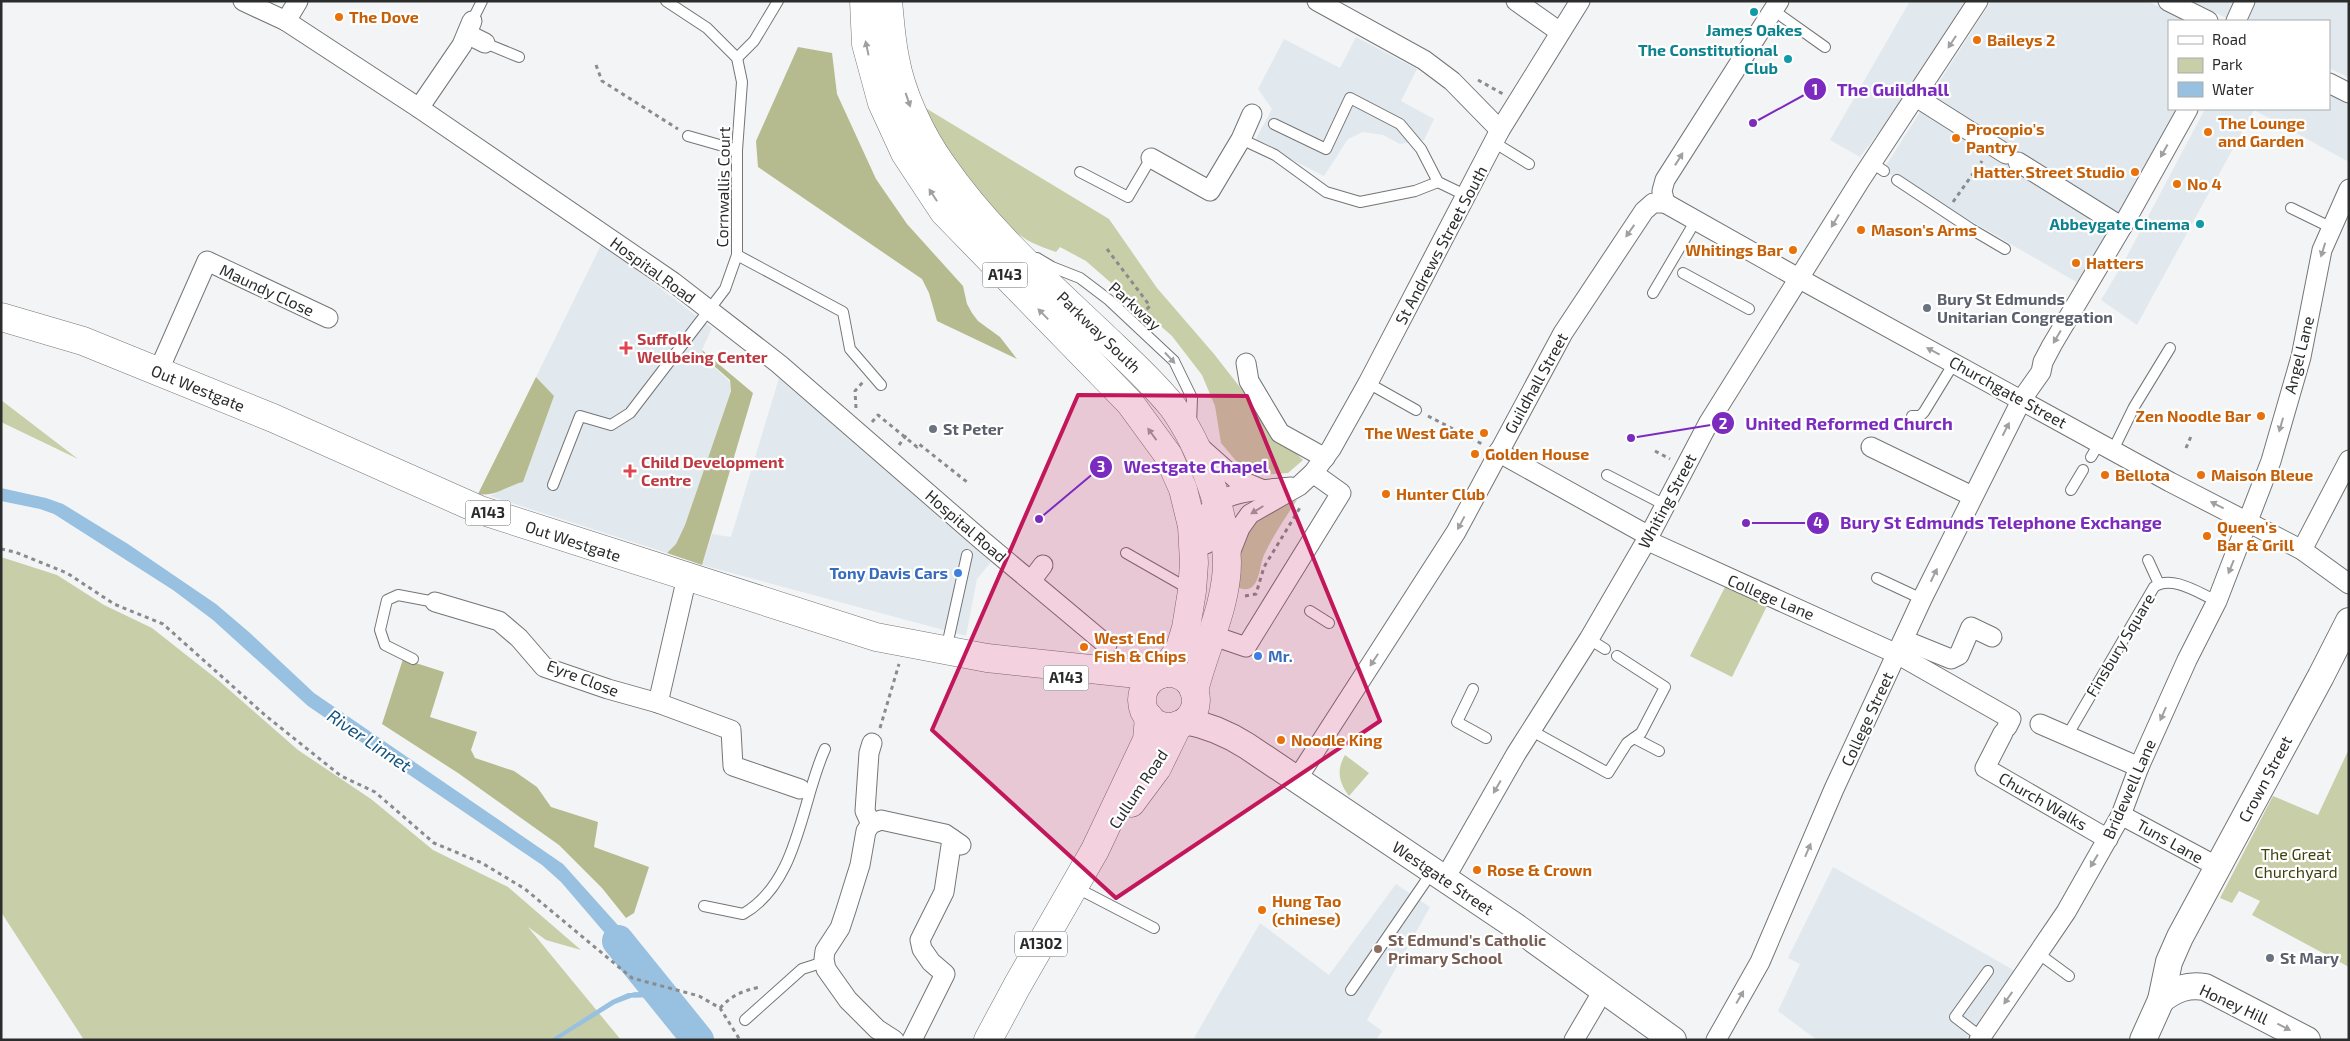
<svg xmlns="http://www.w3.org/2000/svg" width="2350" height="1041" font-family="'Exo 2',sans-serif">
<rect width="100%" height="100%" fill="#f3f4f5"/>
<g fill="#e1e9ef">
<polygon points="1910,1 1971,1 1905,98 1860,157 1830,140"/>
<polygon points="1991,1 2147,1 2190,21 2169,21 2169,109 2182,109 2078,283 1883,170"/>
<polygon points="2190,1 2240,1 2231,20"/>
<polygon points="2249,1 2349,1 2349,78 2329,68 2329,21 2242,21"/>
<polygon points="1356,37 1417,69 1401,101 1434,119 1424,140 1400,144 1383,135 1363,132 1348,139 1324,176 1255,141 1272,109 1258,89 1284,39 1340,68"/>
<polygon points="2329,93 2349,103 2349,162 2254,110 2137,325 2101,300 2125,260 2205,109 2329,109"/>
<polygon points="602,243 712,328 702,350 705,358 730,382 731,390 685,525 676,544 667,553 490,496 511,485 523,482 554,396 536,377"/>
<polygon points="779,378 991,562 977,579 966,636 702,565 712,534 731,537"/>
<polygon points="1833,867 2015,971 1965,1040 1817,1040 1778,1011 1800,964 1788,958"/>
<polygon points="1396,884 1430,907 1367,1020 1382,1031 1376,1040 1193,1040 1260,923 1329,975"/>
</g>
<g fill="#c8cea8">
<path d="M919 104 1109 219 1157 288 1214 354 1278 436 1303 460 1288 473 1259 475 1237 462 1221 443 1215 406 1202 375 1172 336 1086 261 1060 247 1056 252C1045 248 1033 244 1024 238 980 210 944 149 919 104Z"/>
<polygon points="1,400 78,459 1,422"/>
<path d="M1297 500C1285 518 1273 536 1264 555 1260 564 1260 578 1254 585 1249 591 1242 590 1236 586L1242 536 1267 510Z"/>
<polygon points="1,557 57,575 104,605 152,628 218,680 298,750 371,799 433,850 508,887 581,950 546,940 528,927 621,1040 84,1040 1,912"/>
<polygon points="1725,587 1767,606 1732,677 1690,656"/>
<polygon points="2349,749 2349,967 2252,915 2260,901 2239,891 2232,903 2220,898 2273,796 2318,815"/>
<path d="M1345 755 1369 773 1349 796C1339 783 1336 770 1345 755Z"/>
</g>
<g fill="#b5bb8e">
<polygon points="798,47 832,53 837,94 876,179 907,224 963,286 967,304 972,313 978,321 1000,337 1017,359 937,321 929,293 922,279 758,167 756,141"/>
<polygon points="702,350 753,393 702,565 667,553 676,544 685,525 731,391 730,380 705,358"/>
<path d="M536 377 554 396 523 482C506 486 496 497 478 494Z"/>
<polygon points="403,659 444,672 430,717 477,732 471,750 475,758 514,771 537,787 551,807 598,822 594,847 649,867 634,913 626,918 602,888 559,845 458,773 382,724"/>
</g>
<g fill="#98c0e0">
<polygon points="1,488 46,498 63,504 128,544 216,604 250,633 314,693 563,864 668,981 640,974 561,882 542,865 308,706 213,620 173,590 54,514 40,509 1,501"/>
<polygon points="628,993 644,993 674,1001 707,1040 689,1040 667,1011 644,993 615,1004 557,1040 550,1040 612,1000"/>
</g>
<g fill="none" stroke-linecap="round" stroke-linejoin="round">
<polyline stroke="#98c0e0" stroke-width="5.5" points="634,995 659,994"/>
<polyline stroke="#98c0e0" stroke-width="32" points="618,941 698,1040"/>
<g stroke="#747576" stroke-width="12">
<g id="lane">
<polyline points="1773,10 1825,47"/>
<polyline points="472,21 482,1"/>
<polyline points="485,43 519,57"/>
<polyline points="737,58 754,41 778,1"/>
<polyline points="1274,124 1326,149 1350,98 1400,124 1421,149 1438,182 1467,196"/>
<polyline points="688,136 737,150"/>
<polyline points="1241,139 1275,155 1326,192 1360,202 1415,191 1438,182"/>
<polyline points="1495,143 1529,164"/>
<polyline points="1872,163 1884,171"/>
<polyline points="1080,172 1128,197 1151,158"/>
<polyline points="1897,180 1971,229 2005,249"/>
<polyline points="2291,208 2332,228"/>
<polyline points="737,255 843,312 850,349 881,385"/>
<polyline points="1037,258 1052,267 1080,278 1109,300 1174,361 1192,398 1191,424"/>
<polyline points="1683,273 1749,309"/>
<polyline points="1653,293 1696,220"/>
<polyline points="1368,383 1416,410"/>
<polyline points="1912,416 1920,416 1924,412 1954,363"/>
<polyline points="2113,450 2134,407 2170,348"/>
<polyline points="2091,457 2100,442"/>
<polyline points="1607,475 1665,505"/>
<polyline points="553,485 580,416 611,425 630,413 725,289 737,255 737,150 742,82 737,58 707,28 666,1"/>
<polyline points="2071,490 2083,470"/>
<polyline points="1126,553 1189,589"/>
<polyline points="2148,560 2159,584"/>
<polyline points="1877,578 1922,599"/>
<polyline points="1310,611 1329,623"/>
<polyline points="1589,639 1605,649"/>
<polyline points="946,650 967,555"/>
<polyline points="413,659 385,645 380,630 387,600 398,595 435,602"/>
<polyline points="1473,689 1457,722 1486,738"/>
<polyline points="1532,731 1608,773 1627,743 1641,733 1665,687 1617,656"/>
<path d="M2067 736 2154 587C2172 574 2200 594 2217 601"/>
<polyline points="1634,738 1659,751"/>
<polyline points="1075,887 1154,928"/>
<path d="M704 906 743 914C799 882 801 801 825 749"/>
<polyline points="2039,954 2069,976"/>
<polyline points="1351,990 1432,872"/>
<polyline points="745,1020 802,969 824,962"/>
<polyline points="1981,1037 1955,1017 1988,971"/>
</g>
</g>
<g stroke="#747576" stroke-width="21">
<g id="street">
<polyline points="243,1 286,21 419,108 673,282 779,364 984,542 1107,645"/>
<polyline points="1317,1 1424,60 1452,81 1500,130"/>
<polyline points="1516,1 1560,32"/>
<polyline points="2168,1 2208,21"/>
<polyline points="286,21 298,1"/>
<polyline points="2236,21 2245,1"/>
<polyline points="467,34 485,43"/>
<polyline points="2329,83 2349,93"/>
<polyline points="1916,97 2006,154"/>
<polyline points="419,108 462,45 472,21"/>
<polyline points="1151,158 1210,191 1241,139 1252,114"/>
<polyline points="2018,162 2122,227"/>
<polyline points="1665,203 1800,279 2170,482 2302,550 2349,584"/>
<polyline points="1665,203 1662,191 1665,180 1779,1"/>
<polyline points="1246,363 1249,381 1280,433 1325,458"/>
<polyline points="158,372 207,261 328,318"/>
<polyline points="1200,447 1235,478 1261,489"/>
<polyline points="1871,447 1972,496"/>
<polyline points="1498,452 1649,536"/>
<polyline points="1646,540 1897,654 2011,719 2007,727"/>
<path d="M1206 544C1205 537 1203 528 1204 521 1212 489 1265 490 1291 487"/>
<polyline points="2302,550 2349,460"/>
<polyline points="1229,556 1240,528 1250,514 1299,486 1313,473 1331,449 1368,383 1500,130 1580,1"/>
<polyline points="1031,581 1043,565"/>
<polyline points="435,602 499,621 519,638 544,667 608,689 658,703 731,730 733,766 800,789"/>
<polyline points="1211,635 1246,647 1341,493 1313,473"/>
<polyline points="1904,640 1951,659 1959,655 1971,627 1992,637"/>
<polyline points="658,703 687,577"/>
<polyline points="2040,724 2139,767"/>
<polyline points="2003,733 1985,768 2108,839"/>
<polyline points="1297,779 1456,532 1563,333 1644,211 1653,203 1665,203"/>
<polyline points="2121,815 2218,867"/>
<polyline points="871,824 865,811 869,753 872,743"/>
<polyline points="1444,880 1516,754 1589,639 1649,536 1709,422 1861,179 1978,1"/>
<polyline points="894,1040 877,1029 848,1000 826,969 824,959 825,951 840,928 846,910 860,865 866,831 871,824 881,820 945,834 961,845"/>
<polyline points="912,1040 945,974 931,962 922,949 920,940 944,892 952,839"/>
<polyline points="1574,1040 1604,989"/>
<polyline points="1716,1040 1760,962 1834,789 1922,599 2022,399 2041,372 2043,362 2052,345 2122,227 2188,109"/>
<polyline points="1979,1040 2066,912 2121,815 2139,767 2187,660 2217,601 2271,461 2301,357 2322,250 2349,189"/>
</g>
</g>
<g stroke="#747576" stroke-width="28">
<g id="secondary">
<path d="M1185 721C1207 725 1228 734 1247 746L1512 924 1673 1040"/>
<path d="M2161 1000C2175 989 2188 984 2205 987L2307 1040"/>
<polyline points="2143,1040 2161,1000 2169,962 2180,937 2321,676 2349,621"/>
</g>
</g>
<g stroke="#747576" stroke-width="29">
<g id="primary">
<polyline points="864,1 866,44 882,103 905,153 944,212 1130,403 1168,455 1183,489 1192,526 1194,563 1192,591 1186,628 1180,648 1162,674"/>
<path d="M888 1C890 20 891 39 895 58 901 93 921 136 942 165 986 229 1045 281 1101 334 1125 357 1151 380 1172 406 1200 444 1226 514 1227 562 1227 606 1204 649 1194 691"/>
<polyline points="1,317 83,341 273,418 480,510 876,637 987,658 1156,676"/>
<circle cx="1169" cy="700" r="27"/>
<polyline points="1131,803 1157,768 1178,725"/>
<polyline points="988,1040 1017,986 1095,850 1147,740 1149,717"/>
</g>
</g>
<g stroke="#8a8b8c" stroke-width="3" stroke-dasharray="4 4" stroke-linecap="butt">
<polyline points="596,65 602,81 678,129"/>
<polyline points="1478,80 1503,94"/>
<polyline points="1953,202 1982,161"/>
<polyline points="1107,249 1150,306 1142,314"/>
<polyline points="856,408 855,391 863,382"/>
<polyline points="1428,416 1482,444"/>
<polyline points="872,422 878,415 917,447 919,444 967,482"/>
<polyline points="899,445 907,434"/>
<polyline points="2186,448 2192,434"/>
<polyline points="1655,451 1670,459"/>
<polyline points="1,549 15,552 67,573 114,604 163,624 266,716 341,776 375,792 434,843 482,863 525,889 632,978 699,996 720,1008 740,1040"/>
<polyline points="1245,596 1256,594 1264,567 1301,506"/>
<polyline points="880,728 899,664"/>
<path d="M720 1008C732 995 742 991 760 987"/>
</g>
<use href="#lane" stroke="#fff" stroke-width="10"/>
<use href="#street" stroke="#fff" stroke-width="19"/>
<use href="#secondary" stroke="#fff" stroke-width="26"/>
<use href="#primary" stroke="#fff" stroke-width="28"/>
</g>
<defs><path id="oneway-solid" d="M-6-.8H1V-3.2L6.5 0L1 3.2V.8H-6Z" transform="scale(1.25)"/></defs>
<g fill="#a0a0a0">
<use href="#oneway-solid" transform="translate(1952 42) rotate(123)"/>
<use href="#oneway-solid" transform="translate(867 48) rotate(-102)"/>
<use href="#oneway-solid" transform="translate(908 100) rotate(71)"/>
<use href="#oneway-solid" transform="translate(2164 151) rotate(119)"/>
<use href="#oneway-solid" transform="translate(1679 159) rotate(-58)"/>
<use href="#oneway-solid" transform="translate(933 195) rotate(-123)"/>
<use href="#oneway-solid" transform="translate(1835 221) rotate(121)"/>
<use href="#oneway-solid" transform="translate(1630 231) rotate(125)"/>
<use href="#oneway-solid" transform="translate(2323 250) rotate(107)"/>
<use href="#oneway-solid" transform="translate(1043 314) rotate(-134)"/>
<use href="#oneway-solid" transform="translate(2057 337) rotate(121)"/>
<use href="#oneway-solid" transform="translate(1933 351) rotate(-152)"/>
<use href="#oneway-solid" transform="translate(1170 358) rotate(47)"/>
<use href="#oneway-solid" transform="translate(2281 425) rotate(106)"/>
<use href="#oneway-solid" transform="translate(2006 429) rotate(-63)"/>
<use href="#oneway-solid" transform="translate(1152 434) rotate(-126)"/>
<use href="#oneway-solid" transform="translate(2217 505) rotate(-153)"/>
<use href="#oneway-solid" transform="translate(1257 510) rotate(148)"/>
<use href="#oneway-solid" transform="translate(1461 523) rotate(118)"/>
<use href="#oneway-solid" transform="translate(2231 567) rotate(112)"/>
<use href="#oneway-solid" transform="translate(1934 575) rotate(-64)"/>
<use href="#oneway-solid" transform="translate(1374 660) rotate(123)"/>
<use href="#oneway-solid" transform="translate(2163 714) rotate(114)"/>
<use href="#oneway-solid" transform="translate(1497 787) rotate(120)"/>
<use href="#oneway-solid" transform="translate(1808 850) rotate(-67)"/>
<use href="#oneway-solid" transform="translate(2094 861) rotate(121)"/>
<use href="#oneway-solid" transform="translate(1740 997) rotate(-60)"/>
<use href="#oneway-solid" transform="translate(2008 998) rotate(125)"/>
<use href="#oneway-solid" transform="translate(2284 1027) rotate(27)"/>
</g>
<path fill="#c2185b" fill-opacity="0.2" stroke="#c2185b" stroke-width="4" stroke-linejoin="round" d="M1078 395 1247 396 1380 721 1116 898 932 730Z"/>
<g fill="#0f9aa8" stroke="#fff" stroke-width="2">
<circle cx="1754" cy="12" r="5"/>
<circle cx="1788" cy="59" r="5"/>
<circle cx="2200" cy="224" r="5"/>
</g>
<g fill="#e8710a" stroke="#fff" stroke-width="2">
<circle cx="339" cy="17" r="5"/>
<circle cx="1977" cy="40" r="5"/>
<circle cx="2208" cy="132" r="5"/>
<circle cx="1956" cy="138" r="5"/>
<circle cx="2135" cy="172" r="5"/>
<circle cx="2177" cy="184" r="5"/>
<circle cx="1861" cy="230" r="5"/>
<circle cx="1793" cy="250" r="5"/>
<circle cx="2076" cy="263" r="5"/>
<circle cx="2261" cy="416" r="5"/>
<circle cx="1484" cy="433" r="5"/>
<circle cx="1475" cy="454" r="5"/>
<circle cx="2105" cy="475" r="5"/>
<circle cx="2201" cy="475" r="5"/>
<circle cx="1386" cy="494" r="5"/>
<circle cx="2207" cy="536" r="5"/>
<circle cx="1084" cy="647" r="5"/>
<circle cx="1281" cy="740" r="5"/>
<circle cx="1477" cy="870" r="5"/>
<circle cx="1262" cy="910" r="5"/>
</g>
<g fill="#6b7280" stroke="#fff" stroke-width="2">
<circle cx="1927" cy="308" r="5"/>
<circle cx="933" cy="429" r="5"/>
<circle cx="2270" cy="958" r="5"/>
</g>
<g fill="#e0444e" stroke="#fff" stroke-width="2">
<path d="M623.5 340.5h5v5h5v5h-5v5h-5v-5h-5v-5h5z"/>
<path d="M627.5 463.5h5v5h5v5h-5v5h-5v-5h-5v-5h5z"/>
</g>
<g fill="#3f7fe0" stroke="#fff" stroke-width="2">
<circle cx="958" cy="573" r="5"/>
<circle cx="1258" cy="656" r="5"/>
</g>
<circle fill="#8d6e63" stroke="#fff" stroke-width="2" cx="1378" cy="949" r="5"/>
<g text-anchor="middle" stroke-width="4.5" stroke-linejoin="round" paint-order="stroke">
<g fill="#fff" stroke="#6b6b6b" stroke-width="1">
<rect x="982.5" y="262.5" width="45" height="25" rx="4"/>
<rect x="465.5" y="500.5" width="45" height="25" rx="4"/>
<rect x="1043.5" y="665.5" width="45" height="25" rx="4"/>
<rect x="1015" y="931.5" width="52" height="25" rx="4"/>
</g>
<g font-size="15" font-weight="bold" fill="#2b2c2c">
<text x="1005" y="280">A143</text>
<text x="488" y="518">A143</text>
<text x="1066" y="683">A143</text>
<text x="1041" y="949">A1302</text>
</g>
<g font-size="16" font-weight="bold" fill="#c56008" stroke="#fff" text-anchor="start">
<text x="349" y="23">The Dove</text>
<text x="1987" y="46">Baileys 2</text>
<text x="2218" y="129">The Lounge<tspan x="2218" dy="18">and Garden</tspan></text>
<text x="1966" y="135">Procopio's<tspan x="1966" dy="18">Pantry</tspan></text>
<text x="2125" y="178" text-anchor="end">Hatter Street Studio</text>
<text x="2187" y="190">No 4</text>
<text x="1871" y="236">Mason's Arms</text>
<text x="1783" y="256" text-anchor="end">Whitings Bar</text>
<text x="2086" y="269">Hatters</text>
<text x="2251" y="422" text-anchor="end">Zen Noodle Bar</text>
<text x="1474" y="439" text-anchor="end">The West Gate</text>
<text x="1485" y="460">Golden House</text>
<text x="2115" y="481">Bellota</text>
<text x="2211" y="481">Maison Bleue</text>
<text x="1396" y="500">Hunter Club</text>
<text x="2217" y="533">Queen's<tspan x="2217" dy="18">Bar &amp; Grill</tspan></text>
<text x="1094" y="644">West End<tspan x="1094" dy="18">Fish &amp; Chips</tspan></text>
<text x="1291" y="746">Noodle King</text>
<text x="1487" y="876">Rose &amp; Crown</text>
<text x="1272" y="907">Hung Tao<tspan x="1272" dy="18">(chinese)</tspan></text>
</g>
<g font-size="16" font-weight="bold" fill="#0d838f" stroke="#fff" text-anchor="end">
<text x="1754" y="36" text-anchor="middle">James Oakes</text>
<text x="1778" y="56">The Constitutional<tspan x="1778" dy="18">Club</tspan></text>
<text x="2190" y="230">Abbeygate Cinema</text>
</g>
<g font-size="16" fill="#2b2c2c" stroke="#fff">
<text transform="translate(723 187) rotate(-89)" y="6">Cornwallis Court</text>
<text transform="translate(1441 245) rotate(-62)" y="6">St Andrews Street South</text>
<text transform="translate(653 270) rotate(36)" y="6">Hospital Road</text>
<text transform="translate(267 290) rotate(25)" y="6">Maundy Close</text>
<text transform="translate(1135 306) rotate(42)" y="6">Parkway</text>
<text transform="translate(1099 332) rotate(44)" y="6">Parkway South</text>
<text transform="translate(2299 355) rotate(-76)" y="6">Angel Lane</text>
<text transform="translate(1536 383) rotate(-61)" y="6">Guildhall Street</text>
<text transform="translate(198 388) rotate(22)" y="6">Out Westgate</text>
<text transform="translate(2008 392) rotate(29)" y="6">Churchgate Street</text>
<text transform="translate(1667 501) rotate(-62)" y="6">Whiting Street</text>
<text transform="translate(966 526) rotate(41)" y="6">Hospital Road</text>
<text transform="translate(573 541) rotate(18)" y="6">Out Westgate</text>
<text transform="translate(1771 597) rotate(23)" y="6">College Lane</text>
<text transform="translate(2120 645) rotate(-59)" y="6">Finsbury Square</text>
<text transform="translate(583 678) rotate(21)" y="6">Eyre Close</text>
<text transform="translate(1867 719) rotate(-65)" y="6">College Street</text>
<text transform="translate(2265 779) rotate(-62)" y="6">Crown Street</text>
<text transform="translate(1138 789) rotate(-56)" y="6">Cullum Road</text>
<text transform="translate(2129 789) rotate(-66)" y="6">Bridewell Lane</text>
<text transform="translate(2043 801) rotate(30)" y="6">Church Walks</text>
<text transform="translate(2170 841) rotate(29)" y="6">Tuns Lane</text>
<text transform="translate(1443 878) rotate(34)" y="6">Westgate Street</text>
<text transform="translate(2234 1004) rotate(25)" y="6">Honey Hill</text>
</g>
<g font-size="16" font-weight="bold" fill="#5b616d" stroke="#fff" text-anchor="start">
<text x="1937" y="305">Bury St Edmunds<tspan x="1937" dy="18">Unitarian Congregation</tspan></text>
<text x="943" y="435">St Peter</text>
<text x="2280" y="964">St Mary</text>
</g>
<g font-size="16" font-weight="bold" fill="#be3a42" stroke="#fff" text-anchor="start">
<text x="637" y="345">Suffolk<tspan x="637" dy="18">Wellbeing Center</tspan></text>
<text x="641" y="468">Child Development<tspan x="641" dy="18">Centre</tspan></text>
</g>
<g font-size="16" font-weight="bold" fill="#366cbe" stroke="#fff" text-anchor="end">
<text x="948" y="579">Tony Davis Cars</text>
<text x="1268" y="662" text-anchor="start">Mr.</text>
</g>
<g font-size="16" fill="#3e420c" stroke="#fff">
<text x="2296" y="860">The Great<tspan x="2296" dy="18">Churchyard</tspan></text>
</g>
<g font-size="16" font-weight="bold" fill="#785e54" stroke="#fff" text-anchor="start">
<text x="1388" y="946">St Edmund's Catholic<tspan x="1388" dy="18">Primary School</tspan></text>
</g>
<g font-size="18" font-style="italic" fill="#14537d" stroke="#fff">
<text transform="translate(369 741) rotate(34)" y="6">River Linnet</text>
</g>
</g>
<path fill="none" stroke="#7b2cbf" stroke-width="2" d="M1753 123L1815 89M1631 438L1723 423M1039 519L1101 467M1746 523L1818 523"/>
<g fill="#7b2cbf" stroke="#fff" stroke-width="2">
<circle cx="1753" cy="123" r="5"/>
<circle cx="1631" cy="438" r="5"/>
<circle cx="1039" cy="519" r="5"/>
<circle cx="1746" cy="523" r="5"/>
<circle cx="1815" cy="89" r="12"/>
<circle cx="1723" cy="423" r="12"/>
<circle cx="1101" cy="467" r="12"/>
<circle cx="1818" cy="523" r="12"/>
</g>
<g font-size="15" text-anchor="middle" font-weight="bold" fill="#fff">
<text x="1815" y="95">1</text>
<text x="1723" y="429">2</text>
<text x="1101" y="472">3</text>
<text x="1818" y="528">4</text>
</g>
<g font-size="18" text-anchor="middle" font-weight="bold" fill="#7b2cbf" stroke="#fff" stroke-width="4.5" stroke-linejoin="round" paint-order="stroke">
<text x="1893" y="96">The Guildhall</text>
<text x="1849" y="430">United Reformed Church</text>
<text x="1196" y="473">Westgate Chapel</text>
<text x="2001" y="529">Bury St Edmunds Telephone Exchange</text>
</g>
<rect width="2350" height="1041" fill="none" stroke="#2b2c2c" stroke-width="5"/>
<rect x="2168" y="20" width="162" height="90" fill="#ffffff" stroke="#aaabab"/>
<rect x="2178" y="36" width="25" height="8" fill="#ffffff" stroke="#aaabab"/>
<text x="2212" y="45" font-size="15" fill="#2b2c2c">Road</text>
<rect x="2178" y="58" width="25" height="15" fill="#c8cea8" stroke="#aaabab"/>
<text x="2212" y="70" font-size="15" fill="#2b2c2c">Park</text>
<rect x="2178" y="82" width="25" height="15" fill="#98c0e0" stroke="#aaabab"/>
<text x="2212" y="95" font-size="15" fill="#2b2c2c">Water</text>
</svg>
